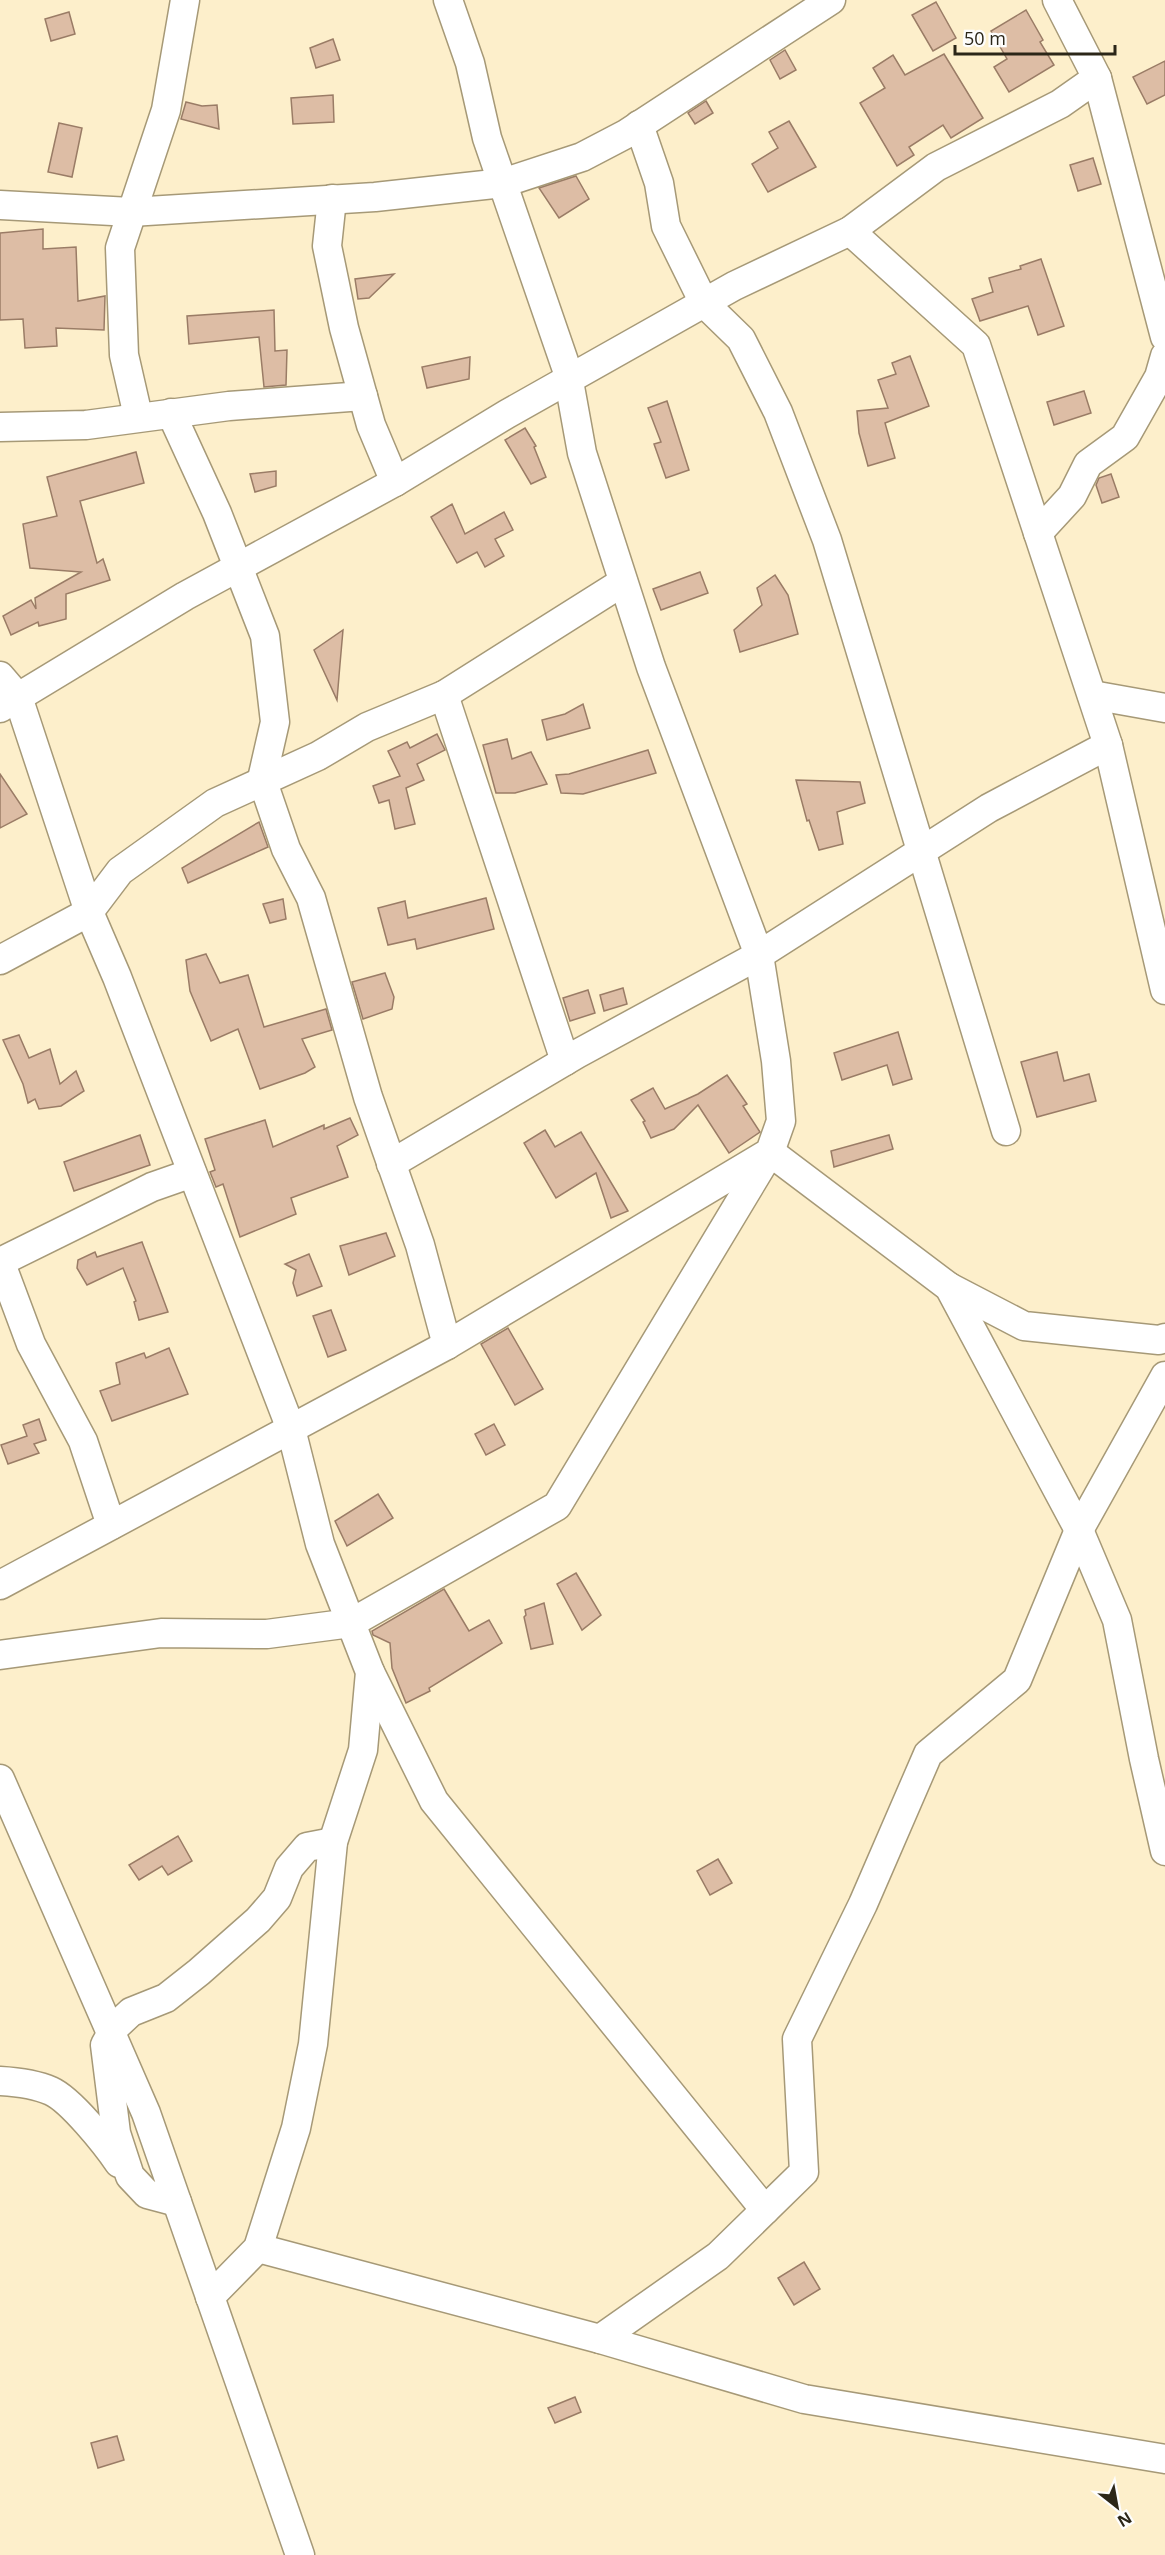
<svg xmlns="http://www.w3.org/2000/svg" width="1165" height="2555" font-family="'Open Sans',sans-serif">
<rect width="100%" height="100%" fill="#fdefcb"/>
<g fill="#ddbda5" stroke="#9a7c66" stroke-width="1.5">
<polygon points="936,2 956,38 933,51 912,15"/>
<polygon points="1026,10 1043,40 1040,42 1054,65 1009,92 994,67 1007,59 991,31"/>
<polygon points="69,12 75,34 51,41 45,19"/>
<polygon points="333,39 340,60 316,68 310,48"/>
<polygon points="785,50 796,70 780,79 770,60"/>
<polygon points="944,54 983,118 951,138 943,125 909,147 914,155 897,166 860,103 885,88 873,68 893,55 905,75"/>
<polygon points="1165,61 1165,95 1147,104 1133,77"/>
<polygon points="333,95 334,122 293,124 291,98"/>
<polygon points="706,101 713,113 695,124 688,113"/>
<polygon points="186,102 202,106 217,105 219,129 181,119"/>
<polygon points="789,121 816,167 768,192 752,164 778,148 769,132"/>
<polygon points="59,123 82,128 72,177 48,172"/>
<polygon points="1093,158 1101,184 1078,191 1070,165"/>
<polygon points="576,176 589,199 559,218 539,188"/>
<polygon points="43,229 43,249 76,247 78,301 105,296 104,330 56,328 57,346 25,348 23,319 0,320 0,233"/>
<polygon points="1041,259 1064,326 1038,335 1028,306 980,321 972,299 993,292 989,278 1021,269 1020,266"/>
<polygon points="394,274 369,298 358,299 355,279"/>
<polygon points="274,310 275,351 287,350 286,385 264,387 259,337 189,344 187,316"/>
<polygon points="910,356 929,406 885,423 895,458 868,466 859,433 857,411 888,408 878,380 896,374 892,363"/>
<polygon points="470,357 469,379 427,388 422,367"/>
<polygon points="1084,391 1091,413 1054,425 1047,402"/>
<polygon points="667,401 689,470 666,478 654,444 661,442 648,408"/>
<polygon points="525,428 536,446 534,447 546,477 531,484 505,440"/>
<polygon points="136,452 144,483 80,501 97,563 103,559 110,580 66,594 66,619 39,626 38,622 11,635 3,616 31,600 36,609 35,598 81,572 30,568 23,524 57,516 47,477"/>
<polygon points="276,471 276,486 255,492 250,474"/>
<polygon points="1111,474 1119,497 1102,503 1096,485 1099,478"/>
<polygon points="452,504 465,534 504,512 513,530 495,539 504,556 485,567 477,552 457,563 431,517"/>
<polygon points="700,572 708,593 661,610 653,589"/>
<polygon points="775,575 788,595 798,634 740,652 734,630 762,605 757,588"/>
<polygon points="343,630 340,664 337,700 314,650"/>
<polygon points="583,704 590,728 547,740 542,720 565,714"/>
<polygon points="437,734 445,750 417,764 424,780 406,788 415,824 395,829 389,800 379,803 373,786 400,776 388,751 407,742 410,748"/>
<polygon points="507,739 512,759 531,752 547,784 515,793 496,793 483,745"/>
<polygon points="648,750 656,773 583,794 561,793 556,775 569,774"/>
<polygon points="0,774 27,814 0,828"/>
<polygon points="796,780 860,782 865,803 837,812 843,844 819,850 809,820 807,821"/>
<polygon points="259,822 268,847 188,883 182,868"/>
<polygon points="486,898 494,929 417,949 415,939 388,945 378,908 405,901 408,918"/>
<polygon points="283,899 286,919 270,923 263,904"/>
<polygon points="206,954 220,983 248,975 264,1027 326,1009 332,1030 302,1039 315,1067 305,1073 260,1089 238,1029 211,1041 190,991 186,960"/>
<polygon points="385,973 394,997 392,1009 363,1019 352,982"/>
<polygon points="623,988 627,1004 604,1011 600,995"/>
<polygon points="588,990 595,1013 570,1021 563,998"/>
<polygon points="898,1032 912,1079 893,1085 887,1065 842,1080 834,1053"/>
<polygon points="19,1035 29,1058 50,1049 60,1084 76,1071 84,1091 61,1106 39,1109 35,1099 28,1103 23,1084 3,1040"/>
<polygon points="1057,1052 1064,1081 1089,1074 1096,1101 1037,1117 1021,1062"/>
<polygon points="727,1075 747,1104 743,1106 760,1132 729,1153 698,1105 674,1129 651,1138 643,1122 645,1121 631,1100 653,1088 665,1109 698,1094"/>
<polygon points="350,1118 358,1135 337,1146 348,1177 291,1198 296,1214 240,1237 223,1184 216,1187 210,1172 215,1170 205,1139 265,1120 273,1147 324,1125 324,1129"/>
<polygon points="545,1130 555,1147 581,1132 628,1211 611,1218 596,1173 556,1198 524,1143"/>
<polygon points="140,1135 150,1165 74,1191 64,1162"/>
<polygon points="889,1135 893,1149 834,1167 831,1151"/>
<polygon points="386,1233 395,1256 349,1275 340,1246"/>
<polygon points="142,1242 168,1312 139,1320 134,1302 136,1301 123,1268 87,1285 77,1268 78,1260 95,1252 97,1257"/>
<polygon points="309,1254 322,1286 297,1296 293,1283 296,1270 285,1264"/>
<polygon points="331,1310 346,1350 328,1357 313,1316"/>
<polygon points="508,1328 543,1389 515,1405 481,1344"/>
<polygon points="169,1348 188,1394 112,1421 100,1391 120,1384 116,1363 144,1353 146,1358"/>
<polygon points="39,1419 46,1440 34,1444 39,1453 8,1464 1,1445 27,1436 23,1425"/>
<polygon points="494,1424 505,1445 486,1455 475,1434"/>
<polygon points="378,1494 393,1518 347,1546 335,1521"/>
<polygon points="576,1573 601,1615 582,1630 557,1584"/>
<polygon points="444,1589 469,1631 489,1620 502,1643 429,1688 430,1691 406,1703 392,1668 390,1643 373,1635 372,1631"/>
<polygon points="544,1603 553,1644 531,1649 524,1617 526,1615 525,1610"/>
<polygon points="178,1836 192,1861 168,1875 162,1866 139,1880 129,1865"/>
<polygon points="718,1859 732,1883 710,1895 697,1871"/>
<polygon points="804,2262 820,2289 794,2305 778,2278"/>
<polygon points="575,2397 581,2412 555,2423 548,2408"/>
<polygon points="117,2436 124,2460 98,2468 91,2443"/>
</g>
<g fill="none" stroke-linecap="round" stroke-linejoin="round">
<g stroke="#a69977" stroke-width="31">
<g id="minor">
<polyline points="1057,0 1097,78 1165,337"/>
<polyline points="639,125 659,183 666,226 704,303 741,339 778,412 827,540 1006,1131"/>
<polyline points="332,199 327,246 344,328 371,425 395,482"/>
<polyline points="0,205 131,212 375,197 503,183 582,157 626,134 831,0"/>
<polyline points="850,231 976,345 1108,745 1165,990"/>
<polyline points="171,413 217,513 265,636 275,722 262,779 286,849 311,898 368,1097 420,1245 447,1345"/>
<polyline points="138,416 124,355 120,248 166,110 185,0"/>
<polyline points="0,427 86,425 229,406 363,396"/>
<polyline points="1038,533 1072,496 1088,464 1125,437 1159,377 1165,356"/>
<polyline points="0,676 18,697 89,912 117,977 291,1429 320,1544 370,1672 363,1750 333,1842 313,2044 296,2128 258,2248 210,2297"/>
<polyline points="444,695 565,1061"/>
<polyline points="1092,695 1165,708"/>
<polyline points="0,708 185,596 395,482 507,414 734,286 850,231 936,167 1060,104 1097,78"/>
<polyline points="0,960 89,912 120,871 215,803 318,756 367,727 444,695 623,582"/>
<polyline points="391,1164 577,1054 759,955 989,808 1108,745"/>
<polyline points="0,1261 31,1344 83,1441 111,1525"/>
<polyline points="0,1262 152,1187 192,1173"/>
<polyline points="949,1287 1024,1326 1159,1340 1165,1338"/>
<polyline points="0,1585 447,1345 770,1152 781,1121 776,1061 759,955 651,667 582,453 567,370 487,138 470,63 448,0"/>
<polyline points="0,1655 161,1633 267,1634 351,1623 557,1506 770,1152 949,1287 1079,1530 1117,1620 1144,1759 1165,1851"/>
<polyline points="370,1672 434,1801 765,2210"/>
<polyline points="0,1779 146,2113 300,2555"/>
<path d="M0 2081C17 2082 35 2084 51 2091 71 2100 106 2144 119 2163"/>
<polyline points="177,2202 147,2194 130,2176 116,2133 105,2045 115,2027 131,2012 166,1998 199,1972 258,1920 277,1898 289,1868 307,1847 333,1842"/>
<polyline points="258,2248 600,2339 804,2399 1165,2459"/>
<polyline points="600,2339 718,2256 804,2172 797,2039 863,1904 928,1754 1017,1680 1079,1530 1165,1376"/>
</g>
</g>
<use href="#minor" stroke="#fff" stroke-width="28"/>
</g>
<g transform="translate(1117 2507) rotate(149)" stroke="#fdfdfd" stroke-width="4.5" paint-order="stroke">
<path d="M0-4.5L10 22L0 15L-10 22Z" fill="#2b2618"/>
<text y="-9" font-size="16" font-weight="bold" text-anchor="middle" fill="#2b2618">N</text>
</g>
<path d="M955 45v9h160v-9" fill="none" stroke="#2b2618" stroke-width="3"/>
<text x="964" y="45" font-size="18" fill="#2b2618" stroke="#fdfdfd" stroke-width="4.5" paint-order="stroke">50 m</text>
</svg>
